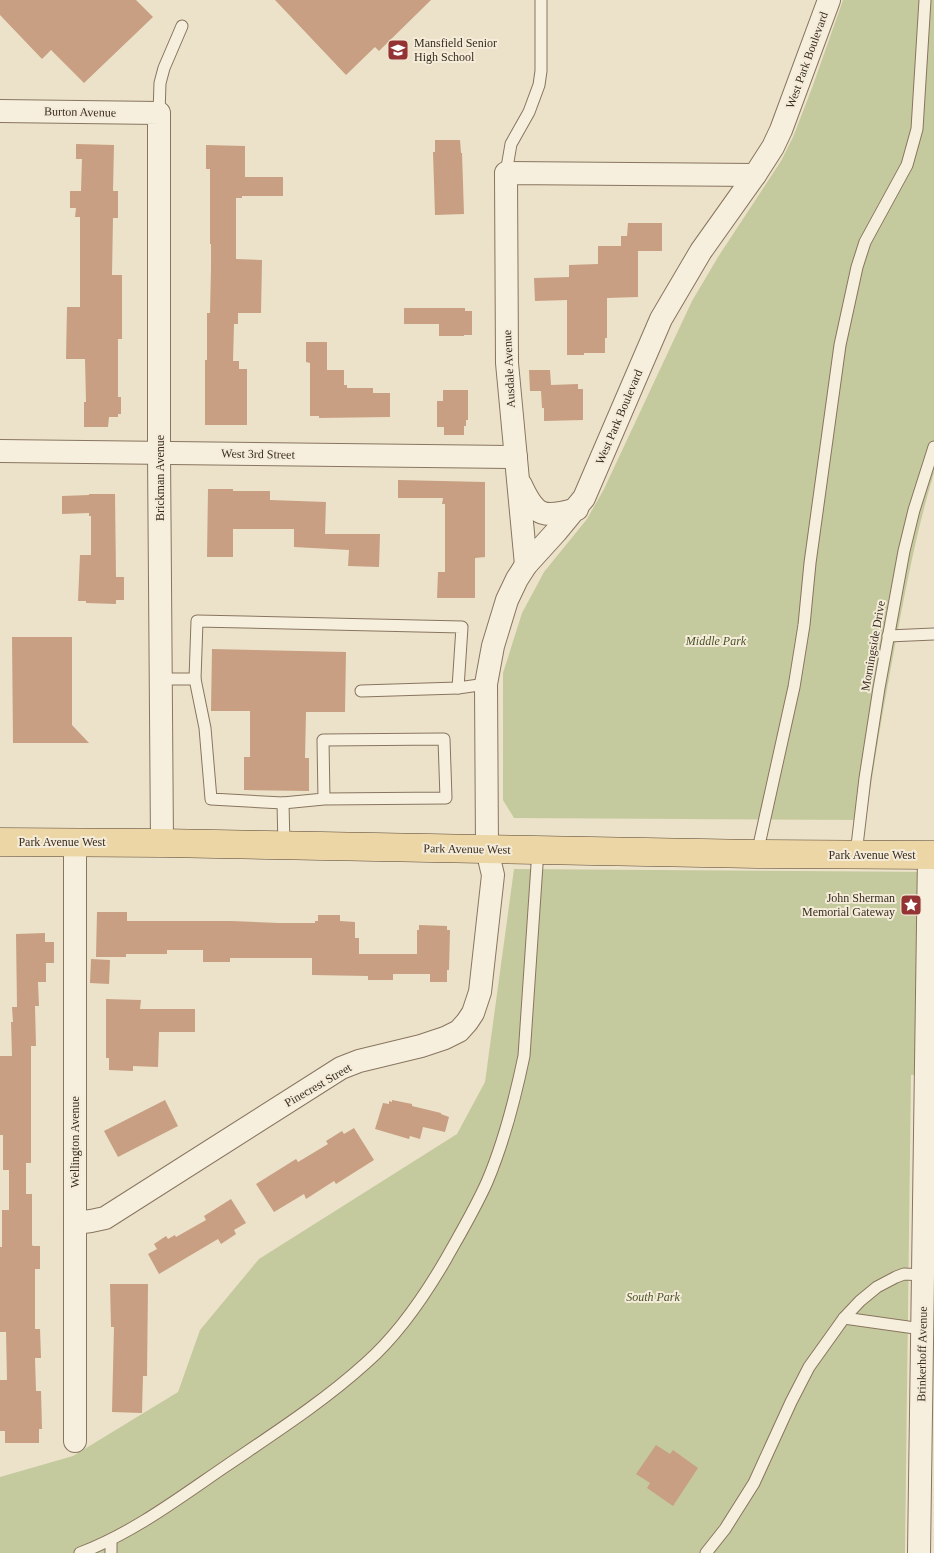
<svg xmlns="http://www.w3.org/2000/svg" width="934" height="1553" font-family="Georgia,serif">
<rect width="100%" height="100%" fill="#ece2c9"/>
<g fill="#c5ca9e">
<path d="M843 0H934V473C917 529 907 582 896 640 885 700 874 759 866 820L514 818 503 800V673L522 613 544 572 587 519 604 489 692 301 718 257 781 161 793 137 812 88Z"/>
<polygon points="514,869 934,872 934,1074 911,1075 905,1553 0,1553 0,1477 73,1456 178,1392 200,1330 259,1259 457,1134 485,1082"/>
</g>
<g fill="#c89f82">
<polygon points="0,0 136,0 153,17 84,83 51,50 42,59 0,15"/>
<polygon points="275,0 431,0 379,51 375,47 346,75"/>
<polygon points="435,140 460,140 461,153 462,153 464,214 435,215 433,152 435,152"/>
<polygon points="76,144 114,145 113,191 118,191 118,218 113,218 112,275 122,275 122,339 118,339 118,397 121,397 121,414 118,414 118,417 109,417 108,427 84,427 84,402 86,402 85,359 66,359 67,307 80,307 80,217 75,217 76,208 70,208 70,191 81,191 82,159 76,159"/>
<polygon points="206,145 245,146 245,177 283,177 283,196 242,196 242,198 236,198 236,259 262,260 261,313 238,313 238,324 234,324 233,361 239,361 239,369 247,369 247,425 205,425 205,360 207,360 207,313 210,313 211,268 211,244 210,244 210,169 206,169"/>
<polygon points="628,223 662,223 662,251 638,251 638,297 607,298 607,338 605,338 605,353 584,353 584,355 567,355 567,300 535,301 534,278 569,277 569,265 598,264 598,246 621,246 621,236 627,236"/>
<polygon points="404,308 465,308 465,311 472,311 472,335 464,335 464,336 439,336 439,324 404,324"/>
<polygon points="306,342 327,342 327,370 344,370 344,385 347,385 347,388 373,388 373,393 390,393 390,417 319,418 319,416 310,416 310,363 306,362"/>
<polygon points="529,370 550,370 551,385 578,384 578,389 583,389 583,420 544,421 544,408 542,408 541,391 530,391"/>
<polygon points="443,390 468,390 468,420 466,420 466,426 464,426 464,435 444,435 444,427 437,427 437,401 443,401"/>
<polygon points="398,480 485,482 485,557 475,558 475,598 437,598 438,572 445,572 445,504 442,504 443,498 398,498"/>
<polygon points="208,489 233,489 233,491 270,491 270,500 326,502 325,534 380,534 379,567 348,566 349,550 294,547 294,529 233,529 233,557 207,557"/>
<polygon points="89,494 115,494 116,577 124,577 124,600 116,600 116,604 86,603 86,601 78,601 80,555 91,555 91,516 89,516 89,513 62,514 62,496 89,495"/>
<polygon points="12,637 72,637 72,725 89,743 13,743"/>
<polygon points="212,649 346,652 345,712 306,712 305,758 309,758 309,791 244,790 244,757 250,757 250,711 211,711"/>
<polygon points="97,912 127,912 127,921 231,921 279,923 315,923 315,921 318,921 318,915 340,915 340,921 355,922 355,938 359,938 359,954 417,954 417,930 419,930 419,925 447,926 447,930 450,930 449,970 447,970 447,982 430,982 430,974 393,974 393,980 368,980 368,976 312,975 312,958 230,958 230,962 203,962 203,950 167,950 167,954 126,954 126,957 96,957"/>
<polygon points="45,933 45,942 54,942 54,963 46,963 46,982 38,982 39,1006 35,1006 36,1046 31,1046 31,1163 26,1163 26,1194 32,1194 32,1245 33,1246 40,1246 40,1269 35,1269 35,1329 40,1329 41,1358 35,1358 36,1391 41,1391 42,1429 39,1429 39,1443 5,1443 5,1431 0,1431 0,1380 7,1380 6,1332 0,1332 0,1247 2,1247 2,1210 9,1210 9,1170 3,1170 3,1135 0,1135 0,1056 12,1056 11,1022 13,1022 12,1007 17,1007 16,934"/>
<polygon points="91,959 110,960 109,984 90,983"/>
<polygon points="106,999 141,1000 140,1009 195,1009 195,1032 159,1032 158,1067 133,1066 133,1071 109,1070 109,1058 106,1058"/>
<polygon points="165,1100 178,1126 118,1157 104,1131"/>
<polygon points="392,1100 412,1104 412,1106 441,1113 441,1114 449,1117 445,1132 423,1127 420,1139 410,1136 409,1139 375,1129 383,1103 389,1104 389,1101 392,1102"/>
<polygon points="354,1128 374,1160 336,1184 334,1181 306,1199 304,1194 274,1212 256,1184 296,1159 298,1162 328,1144 326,1141 342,1131 344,1134"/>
<polygon points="231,1199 246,1223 234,1230 236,1234 221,1244 218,1239 159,1274 148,1254 157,1249 154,1244 166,1236 168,1239 175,1235 176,1237 206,1220 204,1216"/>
<polygon points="110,1284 148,1284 147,1376 143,1376 142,1413 112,1412 114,1327 111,1327"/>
<polygon points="656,1445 670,1454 673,1450 698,1468 673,1506 647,1488 650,1483 636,1474"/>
</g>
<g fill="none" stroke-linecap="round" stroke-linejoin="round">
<g stroke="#88755f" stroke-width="13">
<g id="service">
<polyline points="159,113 160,83 164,68 182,26"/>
<polyline points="506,173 511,144 529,112 539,85 541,71 541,0"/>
<polyline points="888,636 934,634"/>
<polyline points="161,679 195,679 205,728 211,799 283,803 284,846"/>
<polyline points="195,679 197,621 462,627 458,688 361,691"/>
<polyline points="458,688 486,684"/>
<polyline points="283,803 324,799 446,798 444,739 323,740 324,799"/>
<polyline points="757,854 794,687 804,625 810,563 840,345 857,267 865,242 907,165 917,129 925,0"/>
<polyline points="856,854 865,778 879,688 904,551 914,510 934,447"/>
<polyline points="844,1318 922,1329"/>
<path d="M80 1553C133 1533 179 1498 226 1466 273 1434 323 1402 366 1363 399 1334 424 1297 446 1259 460 1234 475 1209 487 1182 504 1142 515 1099 524 1056L538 850"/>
<polyline points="111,1553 111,1540"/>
<polyline points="706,1553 725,1529 754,1483 791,1402 809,1367 844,1318 860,1301 877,1287 896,1277 904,1274 923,1275"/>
</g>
</g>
<g stroke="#88755f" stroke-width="24">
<g id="minor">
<polyline points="0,111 159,113 159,453 162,843"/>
<polyline points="0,451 516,457"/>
<path d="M521 485C536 518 544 518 577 509"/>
<polyline points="526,565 507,363 506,173 755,175"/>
<polyline points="75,843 75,1441"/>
<polyline points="75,1223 91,1221 105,1218 341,1068 359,1061 421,1046 445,1038 459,1031 467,1022 473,1013 480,992 493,875 487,850 486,684 493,646 507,600 517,579 526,565 556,532 584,498 661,319 701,251 755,175 773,147 781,130 829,0"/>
<polyline points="919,1553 929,855"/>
</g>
</g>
<g stroke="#564333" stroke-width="29">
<polyline id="primary" points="0,842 162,843 757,854 934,855"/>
</g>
<use href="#service" stroke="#f7efdd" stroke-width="11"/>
<use href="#minor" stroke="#f7efdd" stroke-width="22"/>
<use href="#primary" stroke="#ecd6a5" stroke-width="28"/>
</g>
<defs>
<g id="school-square" transform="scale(1.125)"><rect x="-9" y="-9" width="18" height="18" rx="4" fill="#933333" stroke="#f4ecd9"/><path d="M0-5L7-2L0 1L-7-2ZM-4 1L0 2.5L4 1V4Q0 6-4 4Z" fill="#fff"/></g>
<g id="sight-square" transform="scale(1.125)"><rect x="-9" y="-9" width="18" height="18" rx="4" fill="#933333" stroke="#f4ecd9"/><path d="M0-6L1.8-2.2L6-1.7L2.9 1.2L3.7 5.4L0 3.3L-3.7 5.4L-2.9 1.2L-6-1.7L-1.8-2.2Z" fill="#fff"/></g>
</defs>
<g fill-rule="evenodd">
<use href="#school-square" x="398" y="50"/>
<use href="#sight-square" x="911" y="905"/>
</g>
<g text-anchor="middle" stroke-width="4" stroke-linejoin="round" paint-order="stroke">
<g font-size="12" fill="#392d21" stroke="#f4ecd9" text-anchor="start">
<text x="414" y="47">Mansfield Senior<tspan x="414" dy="14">High School</tspan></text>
<text x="895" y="902" text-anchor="end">John Sherman<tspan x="895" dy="14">Memorial Gateway</tspan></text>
</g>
<g font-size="12" fill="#392d21" stroke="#f4ecd9">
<text transform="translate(807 60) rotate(-70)" y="4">West Park Boulevard</text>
<text transform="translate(80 112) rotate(1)" y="4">Burton Avenue</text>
<text transform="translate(509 369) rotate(-93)" y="4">Ausdale Avenue</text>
<text transform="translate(619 417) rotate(-67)" y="4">West Park Boulevard</text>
<text transform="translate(258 454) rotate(1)" y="4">West 3rd Street</text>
<text transform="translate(160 478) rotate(-90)" y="4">Brickman Avenue</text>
<text transform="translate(873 646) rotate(-80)" y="4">Morningside Drive</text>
<text x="62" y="846">Park Avenue West</text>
<text transform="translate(467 849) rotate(1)" y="4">Park Avenue West</text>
<text x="872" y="859">Park Avenue West</text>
<text transform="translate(318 1085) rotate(-30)" y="4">Pinecrest Street</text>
<text transform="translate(75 1142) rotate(-90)" y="4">Wellington Avenue</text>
<text transform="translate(922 1354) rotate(-89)" y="4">Brinkerhoff Avenue</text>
</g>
<g font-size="12" font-style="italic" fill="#495429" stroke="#f4ecd9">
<text x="716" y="645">Middle Park</text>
<text x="653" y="1301">South Park</text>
</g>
</g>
</svg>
